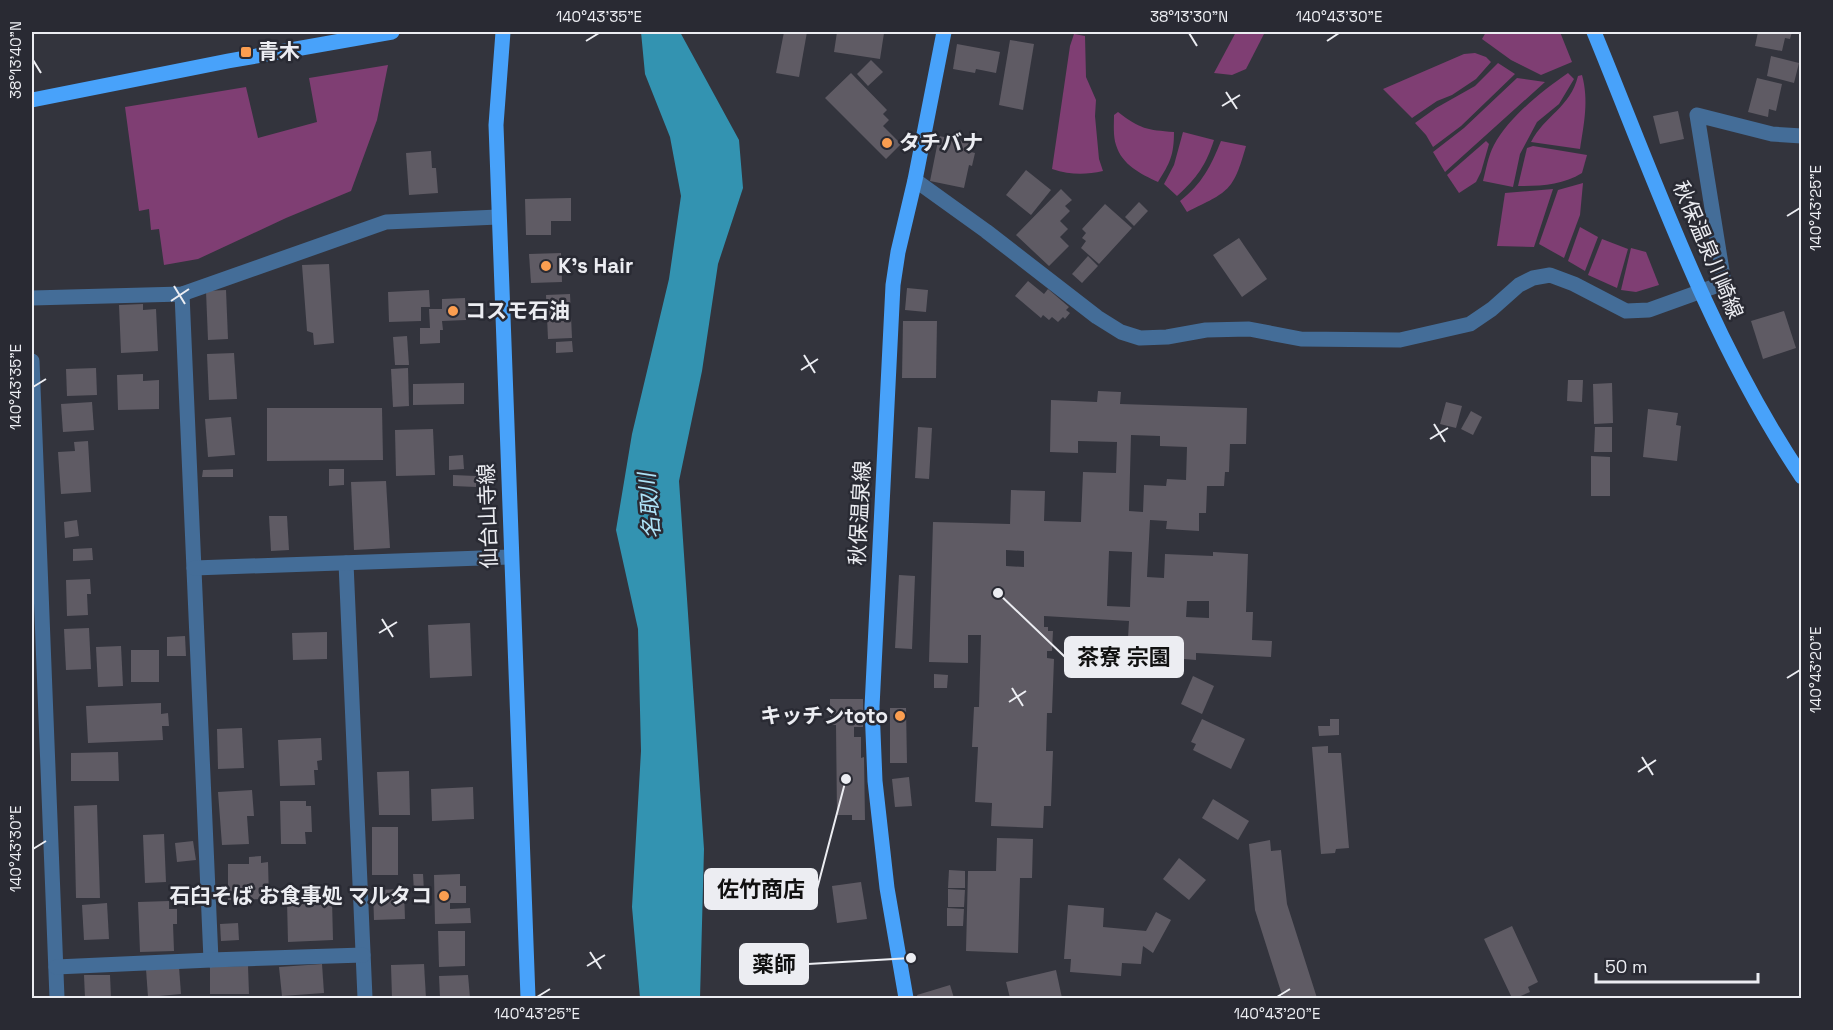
<svg xmlns="http://www.w3.org/2000/svg" width="1833" height="1030" font-family="'Space Grotesk','Noto Sans JP',sans-serif">
<rect width="100%" height="100%" fill="#33343d"/>
<g fill="#7f3e73">
<polygon points="1236,32 1265,32 1246,69 1232,75 1214,73"/>
<polygon points="1486,32 1560,32 1572,62 1541,75 1511,60 1482,39"/>
<path d="M1074 34 1085 36 1086 77 1096 100 1095 116 1099 159 1103 171C1085 175 1071 175 1052 169L1070 46Z"/>
<polygon points="1475,53 1486,57 1491,62 1476,79 1452,95 1437,101 1412,118 1383,89 1464,54"/>
<polygon points="1498,63 1515,74 1461,126 1433,147 1426,135 1415,123 1436,108 1475,86"/>
<polygon points="388,65 377,120 351,191 286,218 198,259 164,265 159,229 151,230 149,209 139,211 125,107 246,87 258,138 317,122 309,78"/>
<path d="M1568 73 1574 79 1559 104 1537 122 1520 154 1513 187 1483 181C1486 170 1488 156 1494 145 1509 117 1542 91 1568 73Z"/>
<path d="M1582 75C1589 101 1584 123 1580 149L1531 142C1545 115 1570 108 1578 76Z"/>
<polygon points="1517,78 1545,82 1445,172 1433,152 1464,128"/>
<path d="M1118 112C1140 129 1147 130 1174 132 1174 155 1170 163 1158 182 1141 174 1122 165 1116 145 1113 136 1114 124 1114 115Z"/>
<path d="M1183 132 1214 140C1206 165 1197 178 1177 196L1164 184 1174 165Z"/>
<path d="M1221 141 1246 146C1233 192 1229 191 1187 212L1180 201C1202 184 1211 166 1221 141Z"/>
<polygon points="1486,141 1489,144 1481,172 1476,182 1459,193 1447,175"/>
<path d="M1533 146 1587 155 1582 173C1563 185 1541 186 1518 186L1527 148Z"/>
<polygon points="1583,183 1580,215 1564,258 1539,244 1558,190"/>
<polygon points="1553,189 1534,247 1497,246 1505,193"/>
<polygon points="1580,227 1598,237 1585,271 1568,261"/>
<polygon points="1602,239 1628,249 1617,288 1588,275"/>
<polygon points="1631,248 1646,252 1659,285 1636,292 1621,290"/>
</g>
<polygon fill="#3393b1" points="641,32 680,32 739,140 743,188 718,264 702,371 679,481 704,849 700,998 640,998 632,907 641,751 638,629 616,530 632,434 669,279 681,196 670,137 645,74"/>
<g fill="#5f5b64" fill-rule="evenodd">
<polygon points="784,32 807,32 799,77 776,73"/>
<polygon points="837,32 874,32 884,33 880,59 834,52"/>
<polygon points="1758,32 1792,32 1790,39 1785,38 1782,51 1755,46"/>
<polygon points="1010,40 1034,44 1023,110 999,105"/>
<polygon points="957,44 1000,52 996,73 976,69 975,73 953,69"/>
<polygon points="1771,56 1799,63 1794,83 1767,76"/>
<polygon points="871,60 883,72 868,86 857,74"/>
<polygon points="851,73 887,110 883,114 889,120 883,126 901,144 886,159 825,98"/>
<polygon points="1757,78 1782,84 1776,111 1769,109 1768,117 1748,112"/>
<polygon points="1678,111 1684,139 1660,144 1653,116"/>
<polygon points="939,136 973,143 971,152 975,153 972,166 969,165 964,188 930,181"/>
<polygon points="431,151 432,168 436,168 438,193 409,195 406,153"/>
<polygon points="1026,170 1051,190 1031,215 1006,195"/>
<polygon points="1061,189 1072,200 1065,206 1070,211 1060,221 1068,229 1060,237 1069,246 1049,266 1016,235"/>
<polygon points="571,198 571,221 551,221 551,235 526,235 525,199"/>
<polygon points="1139,202 1148,211 1134,226 1125,217"/>
<polygon points="1105,204 1132,228 1099,264 1081,248 1086,241 1082,238 1086,233 1082,229"/>
<polygon points="1239,238 1267,279 1242,297 1213,255"/>
<polygon points="561,253 562,282 531,283 529,254"/>
<polygon points="1088,256 1098,266 1082,283 1072,274"/>
<polygon points="329,264 334,343 314,345 313,333 307,331 302,265"/>
<polygon points="1028,281 1044,294 1048,289 1069,307 1066,310 1070,313 1065,319 1063,317 1058,322 1052,317 1049,320 1043,315 1041,318 1015,296"/>
<polygon points="907,288 928,290 926,312 905,310"/>
<polygon points="226,290 228,339 208,340 206,291"/>
<polygon points="429,290 430,307 421,307 421,321 389,322 388,292"/>
<polygon points="570,294 572,338 548,339 546,295"/>
<polygon points="465,298 466,320 442,321 443,330 440,330 440,343 420,344 420,328 430,328 429,309 442,309 442,299"/>
<polygon points="143,304 143,310 156,309 158,351 121,353 119,305"/>
<polygon points="1784,311 1796,348 1763,359 1751,321"/>
<polygon points="903,321 937,321 936,378 902,378"/>
<polygon points="407,336 409,365 395,365 393,337"/>
<polygon points="572,341 573,352 556,353 556,342"/>
<polygon points="234,353 237,399 209,400 207,354"/>
<polygon points="96,368 97,395 67,396 66,369"/>
<polygon points="408,368 409,406 393,407 391,369"/>
<polygon points="143,374 143,381 159,380 159,409 118,410 117,375"/>
<polygon points="1568,380 1583,380 1582,402 1567,401"/>
<polygon points="464,383 464,404 413,405 413,384"/>
<polygon points="1612,383 1613,423 1594,424 1593,384"/>
<path d="M1098 391 1121 392 1120 404 1247 408 1246 444H1230L1229 472H1225L1224 486H1207L1206 513H1199V531L1166 529 1167 521 1150 520 1147 577 1164 578 1165 554 1213 556V552L1248 554 1246 612H1253L1252 640 1272 641 1271 657 1196 653V660L1184 659 1183 665 1160 663V658L1127 656 1129 621 1044 616V627H1048V631H1053L1052 651H1047V658L1054 659 1052 713H1047L1046 751H1053L1051 806H1044L1043 828 991 826 992 803 975 802 978 747H972L974 707H979L981 635H968V663L929 662 933 522 1010 524 1011 490 1045 491 1044 521 1081 522 1083 472 1116 473 1117 442 1078 441V453L1050 452 1051 400 1097 402ZM1131 435 1160 436V446L1187 447 1186 480 1167 479 1166 486 1144 485 1143 512 1129 511ZM1006 550 1024 551V567L1006 566ZM1109 551 1132 552 1130 607 1107 606ZM1187 601H1209V618L1186 617Z"/>
<polygon points="92,402 94,430 63,432 61,404"/>
<polygon points="1446,402 1462,406 1456,428 1440,424"/>
<polygon points="267,408 382,408 383,460 267,461"/>
<polygon points="1648,409 1678,413 1676,425 1681,426 1677,461 1643,457"/>
<polygon points="1471,411 1482,417 1473,435 1461,429"/>
<polygon points="231,417 235,455 208,457 205,419"/>
<polygon points="918,427 932,428 929,479 915,478"/>
<polygon points="1595,427 1612,427 1612,452 1594,452"/>
<polygon points="433,429 435,475 396,476 395,430"/>
<polygon points="88,441 91,492 61,494 58,452 75,451 74,442"/>
<polygon points="463,455 464,469 449,470 449,456"/>
<polygon points="1591,456 1610,457 1610,496 1591,496"/>
<polygon points="233,469 233,477 202,477 203,470"/>
<polygon points="329,469 344,469 344,485 329,486"/>
<polygon points="453,475 476,476 476,487 453,486"/>
<polygon points="386,481 390,548 354,550 351,482"/>
<polygon points="269,516 287,516 289,550 271,551"/>
<polygon points="77,520 79,536 65,538 64,522"/>
<polygon points="92,548 93,560 73,561 73,549"/>
<polygon points="899,575 915,576 912,649 895,648"/>
<polygon points="90,579 91,594 87,594 88,615 67,616 66,580"/>
<polygon points="470,623 472,676 430,678 428,625"/>
<polygon points="89,628 91,669 66,670 64,629"/>
<polygon points="327,632 327,659 293,660 292,633"/>
<polygon points="185,636 186,656 167,656 167,637"/>
<polygon points="121,646 123,686 98,687 96,647"/>
<rect x="131" y="650" width="28" height="32"/>
<polygon points="934,674 948,675 947,688 934,688"/>
<polygon points="1193,676 1214,686 1202,714 1181,704"/>
<polygon points="830,699 863,699 863,727 854,727 854,737 861,737 861,758 864,757 865,820 852,820 852,815 837,815 836,725 830,725"/>
<polygon points="161,703 161,714 168,713 169,726 162,726 163,740 88,743 86,706"/>
<polygon points="890,708 906,708 907,763 890,763"/>
<polygon points="1202,719 1245,739 1231,769 1193,750 1196,744 1191,742"/>
<polygon points="1330,719 1339,719 1339,735 1319,736 1318,726 1330,726"/>
<polygon points="242,728 244,768 218,769 217,729"/>
<polygon points="321,738 322,760 317,761 318,770 314,770 315,785 280,786 278,740"/>
<polygon points="1328,746 1328,753 1341,753 1349,848 1336,849 1335,853 1321,854 1312,747"/>
<polygon points="118,752 119,781 71,781 71,753"/>
<polygon points="409,771 410,815 379,815 377,772"/>
<polygon points="909,777 912,806 895,807 892,779"/>
<polygon points="473,787 474,819 432,821 431,789"/>
<polygon points="252,790 254,816 247,816 249,844 222,845 218,792"/>
<polygon points="1213,799 1249,821 1238,840 1202,818"/>
<polygon points="280,801 306,801 306,806 311,806 312,832 305,832 306,844 281,844"/>
<polygon points="97,805 100,898 76,898 74,806"/>
<rect x="372" y="827" width="26" height="48"/>
<polygon points="164,834 166,882 145,883 143,835"/>
<polygon points="997,838 1033,839 1032,878 1020,878 1018,953 966,951 968,871 996,871"/>
<polygon points="1270,840 1271,851 1281,850 1287,904 1317,998 1283,998 1255,910 1249,844"/>
<polygon points="193,841 196,860 177,862 175,843"/>
<polygon points="261,856 261,863 268,862 269,899 228,900 228,864 249,864 249,857"/>
<polygon points="1179,858 1206,880 1189,900 1163,879"/>
<polygon points="949,870 965,871 965,888 948,888"/>
<polygon points="413,874 423,874 424,891 414,892"/>
<polygon points="460,874 460,886 466,886 466,903 450,903 450,909 470,908 471,923 435,924 434,875"/>
<polygon points="861,882 867,919 837,923 832,886"/>
<polygon points="404,889 405,919 374,920 373,890"/>
<polygon points="948,889 965,890 964,907 948,907"/>
<polygon points="332,900 333,940 288,942 287,901"/>
<polygon points="169,901 169,909 177,909 177,924 173,924 174,951 140,952 138,902"/>
<polygon points="107,903 109,939 84,940 82,905"/>
<polygon points="1068,905 1104,908 1103,927 1146,931 1156,912 1171,920 1153,953 1143,946 1141,964 1122,963 1121,976 1070,972 1071,959 1064,959"/>
<polygon points="947,908 964,909 963,926 947,926"/>
<polygon points="238,923 239,940 221,941 220,924"/>
<polygon points="1512,926 1538,982 1528,987 1530,992 1516,998 1512,998 1484,939"/>
<polygon points="438,931 465,931 465,966 439,967"/>
<polygon points="322,964 324,993 282,996 279,967"/>
<polygon points="424,964 426,998 392,998 391,965"/>
<polygon points="248,966 249,994 210,994 210,967"/>
<polygon points="179,967 181,994 148,997 146,969"/>
<polygon points="1056,970 1062,998 1010,998 1006,982"/>
<polygon points="84,975 110,975 111,998 85,998"/>
<polygon points="468,975 470,998 440,998 439,976"/>
<polygon points="950,985 954,998 918,998 917,995"/>
</g>
<g fill="none" stroke-linecap="round" stroke-linejoin="round">
<g stroke="#446d98" stroke-width="15">
<polyline points="915,180 986,231 1097,317 1121,332 1140,338 1167,337 1206,330 1249,329 1301,339 1400,340 1470,324 1492,309 1519,285 1533,278 1550,275 1574,284 1626,311 1649,310 1724,283 1697,115 1772,134 1802,136"/>
<polyline points="182,294 211,960"/>
<polyline points="32,298 182,294 386,222 498,217"/>
<polyline points="32,361 57,998"/>
<polyline points="346,563 365,998"/>
<polyline points="194,568 511,557"/>
<polyline points="56,967 211,960 363,955"/>
</g>
<g stroke="#48a2fa" stroke-width="15">
<polyline points="503,32 496,125 528,998"/>
<path d="M1594 32C1656 183 1710 340 1802 477"/>
<polyline points="32,100 228,61 392,32"/>
<polyline points="906,998 887,888 875,781 872,707 893,285 898,252 915,180 944,32"/>
</g>
</g>
<path fill="none" stroke="#ecedf2" stroke-width="2" d="M1189 33 1197 46M586 41 599 33M1327 41 1339 33M33 60 41 73M1226 92 1237 109M1222 106 1240 95M1787 216 1800 208M174 286 185 304M171 301 189 289M804 355 815 373M801 370 818 359M33 387 46 379M1434 424 1445 442M1430 439 1448 428M382 619 393 637M379 633 397 622M1787 678 1800 670M1012 688 1023 706M1009 702 1026 691M1642 757 1653 775M1638 772 1656 760M33 849 46 841M590 952 601 969M587 966 605 955M537 997 550 989M1277 997 1290 989"/>
<g fill="#fb9e50" stroke="#292a33" stroke-width="2">
<rect x="240" y="46" width="12" height="12" rx="3"/>
<circle cx="887" cy="143" r="6"/>
<circle cx="546" cy="266" r="6"/>
<circle cx="453" cy="311" r="6"/>
<circle cx="900" cy="716" r="6"/>
<circle cx="444" cy="896" r="6"/>
</g>
<g text-anchor="middle" stroke-width="5" stroke-linejoin="round" paint-order="stroke">
<g font-size="21" font-weight="bold" fill="#ecedf2" stroke="#292a33" text-anchor="start">
<text x="258" y="59">青木</text>
<text x="899" y="150">タチバナ</text>
<text x="558" y="273">K's Hair</text>
<text x="465" y="318">コスモ石油</text>
<text x="888" y="723" text-anchor="end">キッチンtoto</text>
<text x="432" y="903" text-anchor="end">石臼そば お食事処 マルタコ</text>
</g>
<g font-size="21" fill="#ecedf2" stroke="#292a33">
<text transform="translate(1708 250) rotate(67)" y="7">秋保温泉川崎線</text>
<text transform="translate(860 513) rotate(-87)" y="7">秋保温泉線</text>
<text transform="translate(488 516) rotate(-92)" y="7">仙台山寺線</text>
</g>
<g font-size="22" font-style="italic" fill="#aee3f7" stroke="#292a33">
<text transform="translate(649 506) rotate(-95)" y="8">名取川</text>
</g>
</g>
<path fill="none" stroke="#ecedf2" stroke-width="2" d="M998 593L1065 657M846 779L817 889M911 958L808 964"/>
<g fill="#ecedf2" stroke="#292a33" stroke-width="2">
<circle cx="998" cy="593" r="6"/>
<circle cx="846" cy="779" r="6"/>
<circle cx="911" cy="958" r="6"/>
</g>
<g fill="#ecedf2" stroke="#ecedf2" stroke-width="2">
<rect x="1065" y="637" width="118" height="40" rx="6"/>
<rect x="705" y="869" width="112" height="40" rx="6"/>
<rect x="740" y="944" width="68" height="40" rx="6"/>
</g>
<g font-size="22" text-anchor="middle" font-weight="bold" fill="#111">
<text x="1124" y="665">茶寮 宗園</text>
<text x="761" y="897">佐竹商店</text>
<text x="774" y="972">薬師</text>
</g>
<rect width="1833" height="1030" fill="none" stroke="#292a33" stroke-width="66"/>
<path d="M1596 973v9h162v-9" fill="none" stroke="#ecedf2" stroke-width="3"/>
<text x="1605" y="973" font-size="18" fill="#ecedf2" stroke="#292a33" stroke-width="4.5" paint-order="stroke">50 m</text>
<rect x="33" y="33" width="1767" height="964" fill="none" stroke="#ecedf2" stroke-width="2"/>
<g font-size="15" text-anchor="middle" fill="#ecedf2">
<text x="599" y="22">140°43'35"E</text>
<text x="1189" y="22">38°13'30"N</text>
<text x="1339" y="22">140°43'30"E</text>
<text transform="translate(16 60) rotate(-90)" y="5">38°13'40"N</text>
<text transform="translate(1816 208) rotate(-90)" y="5">140°43'25"E</text>
<text transform="translate(16 387) rotate(-90)" y="5">140°43'35"E</text>
<text transform="translate(1816 670) rotate(-90)" y="5">140°43'20"E</text>
<text transform="translate(16 849) rotate(-90)" y="5">140°43'30"E</text>
<text x="537" y="1019">140°43'25"E</text>
<text x="1277" y="1019">140°43'20"E</text>
</g>
</svg>
